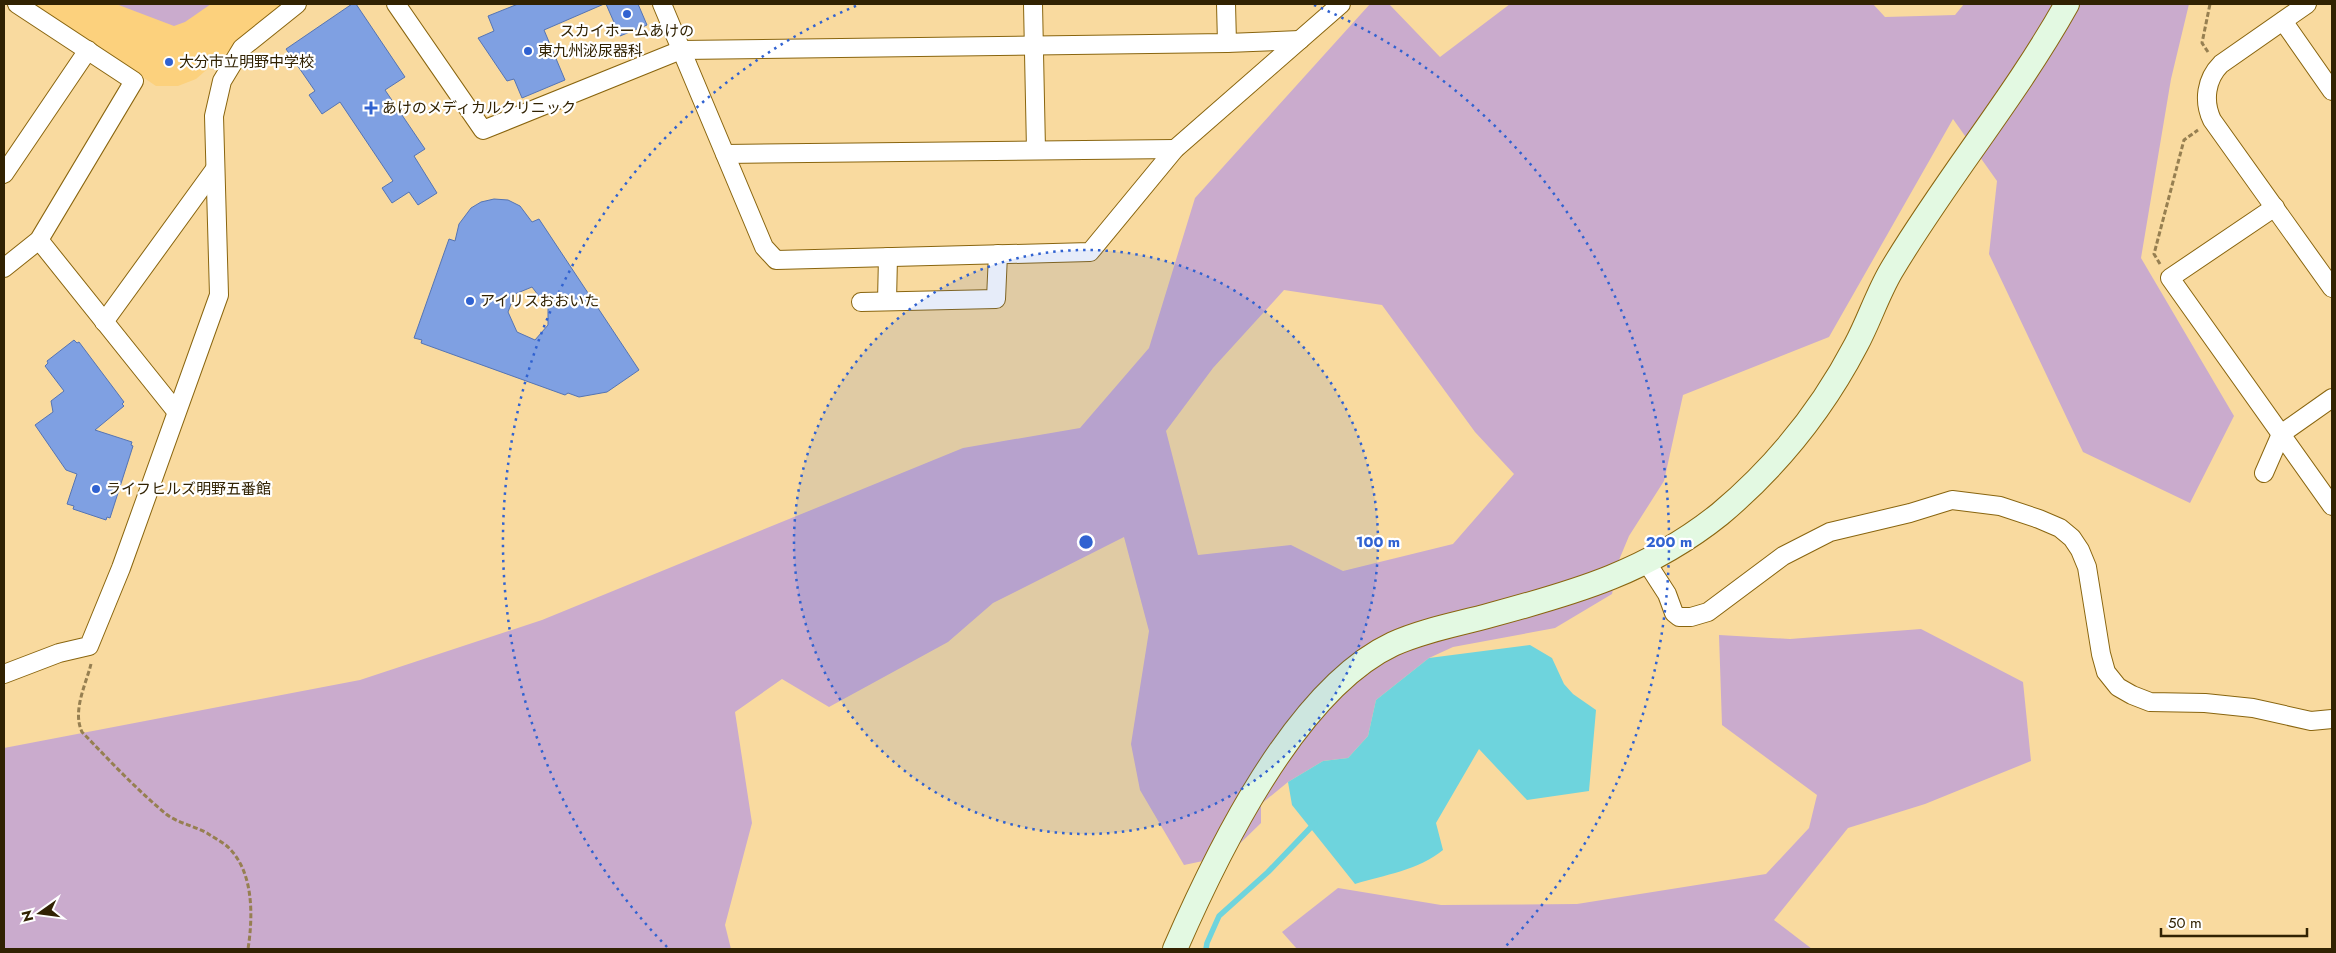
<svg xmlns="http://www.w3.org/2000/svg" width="2336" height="953" font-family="Jost,'Noto Sans JP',sans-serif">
<rect width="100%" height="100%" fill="#f9da9f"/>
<polygon fill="#fcd17d" points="34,4 282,4 196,79 178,86 156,86"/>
<g fill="#caabcd" fill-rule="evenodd">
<polygon points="116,4 211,4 185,22 174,26"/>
<path d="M1370 4H1389L1440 57 1510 4H1873L1885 17 1955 15 1964 4H2189L2171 79 2141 258 2234 416 2190 503 2083 452 1989 254 1997 181 1953 119 1829 337 1683 395 1664 481 1629 536 1619 560 1612 594 1555 628 1453 647 1429 658 1376 700 1368 736 1348 758 1323 761 1288 782 1261 804V823L1227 856 1184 865 1140 790 1131 744 1149 631 1124 537 993 603 948 642 829 707 782 679 735 712 752 823 725 925 731 949H4V748L360 680 542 620 963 448 1080 428 1149 348 1195 198ZM1284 290 1382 305 1475 432 1514 474 1453 544 1343 571 1291 545 1198 555 1166 431 1213 368Z"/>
<polygon points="1921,629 2023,682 2031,761 1925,804 1848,828 1774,920 1812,949 1297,949 1282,932 1338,888 1441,905 1577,904 1766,874 1809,828 1817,795 1722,725 1719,635 1790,639"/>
</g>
<path fill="#6ed4dd" d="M1530 645 1552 658 1564 684 1573 694 1596 710 1589 791 1527 800 1479 749 1436 823 1443 850C1419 870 1384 875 1355 884L1292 805 1288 782 1323 761 1348 758 1368 736 1376 700 1429 658Z"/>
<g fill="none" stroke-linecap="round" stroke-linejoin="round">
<polyline stroke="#6ed4dd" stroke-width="5.5" points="1206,949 1207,943 1219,916 1268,872 1315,823"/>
</g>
<g fill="#7fa0e2" stroke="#5574b3" fill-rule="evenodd">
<polygon points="352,4 356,4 405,77 385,90 425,149 414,156 437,193 418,205 409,192 392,203 382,188 393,181 340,102 322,114 309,95 315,91 286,49"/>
<polygon points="518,4 604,4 544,30 565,80 522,98 514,79 507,81 478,38 494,31 488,16"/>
<polygon points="606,4 638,4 647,25 620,36"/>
<path d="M494 199 508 200 520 206 532 222 539 219 639 370 607 392 579 397 568 393 565 395 421 343 422 340 414 338 449 239 455 241 459 224 471 208 481 202ZM532 287 548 308V325L535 340 517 332 508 312 515 294Z"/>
<polygon points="74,340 77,343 79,342 124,402 122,404 124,406 95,430 132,442 131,445 133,446 110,518 107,517 106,520 73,509 74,506 67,504 77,474 66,470 35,425 53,412 51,401 64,391 45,366 48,363 47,361"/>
</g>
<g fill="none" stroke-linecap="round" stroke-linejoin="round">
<g stroke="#89650f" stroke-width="20">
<g id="street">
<polyline points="396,4 483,130 681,50 1227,43 1300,40"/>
<polyline points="662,4 764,247 776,260 1090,252 1175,149 1341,4"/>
<polyline points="1033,4 1036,150"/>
<polyline points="1226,4 1227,43"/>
<path d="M2307 4 2221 64C2206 79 2203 101 2212 120L2332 288"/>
<polyline points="2283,21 2332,91"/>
<polyline points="725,154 1175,149"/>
<polyline points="4,174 88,50"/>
<polyline points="2275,207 2170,278 2332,506"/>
<polyline points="39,240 176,411"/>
<polyline points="4,268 39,240 134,81 17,4"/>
<polyline points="887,301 888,257"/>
<polyline points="861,302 996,299 998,254"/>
<polyline points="104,322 215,169"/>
<polyline points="2264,473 2281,434 2332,398"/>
<polyline points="1647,563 1667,594 1674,613 1679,617 1691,617 1708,612 1783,556 1830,532 1910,513 1952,500 2000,506 2039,519 2060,528 2072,538 2080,550 2087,567 2101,654 2106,672 2118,687 2132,695 2150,702 2205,703 2253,708 2311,721 2332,719"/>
<polyline points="4,674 59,653 89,646 121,568 219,295 214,116 222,81 242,48 297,4"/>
</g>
</g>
<g stroke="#89650f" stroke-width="26">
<path id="secondary" d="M1175 949C1217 853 1295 690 1393 644 1424 630 1459 624 1491 615 1577 592 1649 571 1720 514 1776 467 1822 410 1856 345 1869 321 1877 295 1891 271 1945 180 2015 97 2067 4"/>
</g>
<g stroke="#967f51" stroke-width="3" stroke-dasharray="5 2.5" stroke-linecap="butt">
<polyline points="2208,52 2202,43 2210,4"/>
<polyline points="2160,264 2154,254 2184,140 2198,130"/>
<path d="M91 664C86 684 72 711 82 732 109 760 136 789 166 814 178 823 194 826 207 833 214 838 223 842 229 848 254 873 253 917 248 949"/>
</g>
<use href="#street" stroke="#fff" stroke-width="18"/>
<use href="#secondary" stroke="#e3f9e2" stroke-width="24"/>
</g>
<circle cx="1086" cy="542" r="292" fill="#3062d1" fill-opacity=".12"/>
<g fill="none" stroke="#3062d1" stroke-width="2.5" stroke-dasharray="2.5 5">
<circle cx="1086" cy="542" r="292"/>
<path d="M667 947A583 583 0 0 1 858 5M1314 5A583 583 0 0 1 1505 947"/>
</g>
<g fill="#3062d1" stroke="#fff" stroke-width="2">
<circle cx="627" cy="14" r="5"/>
<circle cx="528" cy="51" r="5"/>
<circle cx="169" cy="62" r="5"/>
<path d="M368.5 100.5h5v5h5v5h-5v5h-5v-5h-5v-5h5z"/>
<circle cx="470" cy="301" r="5"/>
<circle cx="96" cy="489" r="5"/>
</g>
<g text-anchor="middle" stroke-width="4.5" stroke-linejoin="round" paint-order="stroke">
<g font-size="15" fill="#312202" stroke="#fff" text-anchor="start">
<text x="627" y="36" text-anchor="middle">スカイホームあけの</text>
<text x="538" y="56">東九州泌尿器科</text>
<text x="179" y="67">大分市立明野中学校</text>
<text x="382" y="113">あけのメディカルクリニック</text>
<text x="480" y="306">アイリスおおいた</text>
<text x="106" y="494">ライフヒルズ明野五番館</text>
</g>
</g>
<circle cx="1086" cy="542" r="8" fill="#3062d1" stroke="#fff" stroke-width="2.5"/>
<g font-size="15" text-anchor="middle" font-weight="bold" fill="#3062d1" stroke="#fff" stroke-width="4.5" stroke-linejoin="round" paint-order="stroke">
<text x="1378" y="547">100 m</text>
<text x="1669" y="547">200 m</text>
</g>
<rect width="2336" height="953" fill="none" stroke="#312202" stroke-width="10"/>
<g transform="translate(40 913) rotate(256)" stroke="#ffffff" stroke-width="4" paint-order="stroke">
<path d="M0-4L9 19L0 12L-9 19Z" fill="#312202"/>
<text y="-8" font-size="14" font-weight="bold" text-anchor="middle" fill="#312202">N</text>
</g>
<path d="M2161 928v8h146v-8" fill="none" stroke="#312202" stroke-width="2.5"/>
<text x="2168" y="928" font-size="15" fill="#312202" stroke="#ffffff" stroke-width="4" paint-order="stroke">50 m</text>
</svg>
